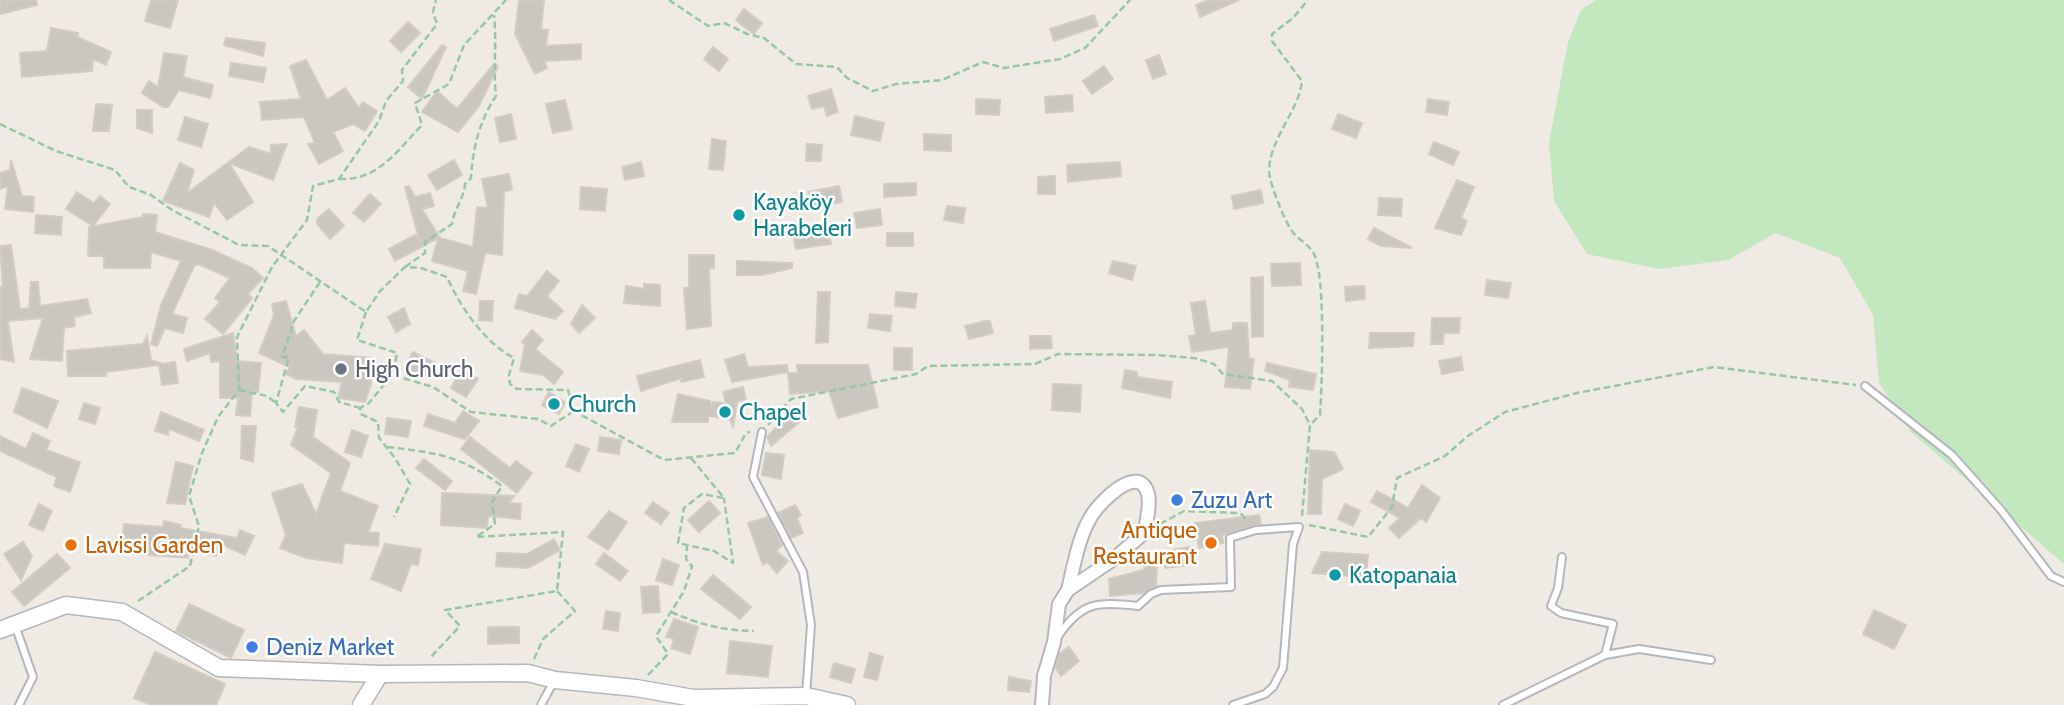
<svg xmlns="http://www.w3.org/2000/svg" width="2064" height="705" font-family="Cabin,sans-serif">
<rect width="100%" height="100%" fill="#efebe4"/>
<polygon fill="#c3e7bf" points="1596,0 2064,0 2064,564 1911,432 1879,383 1873,315 1840,258 1776,233 1728,260 1659,269 1587,254 1554,201 1549,143 1568,42 1581,10"/>
<g fill="#cac6c0" stroke="#d4ccc2" stroke-width="2">
<polygon points="0,0 36,0 37,5 0,14"/>
<polygon points="151,0 178,0 170,28 145,21"/>
<polygon points="519,0 544,0 541,29 548,30 546,46 581,44 581,59 544,61 547,68 535,74 515,34"/>
<polygon points="1208,0 1239,0 1200,17 1196,5"/>
<polygon points="744,9 762,23 754,34 736,20"/>
<polygon points="1094,15 1098,26 1054,41 1050,29"/>
<polygon points="408,22 420,33 401,52 390,41"/>
<polygon points="51,28 78,33 77,37 111,52 106,65 93,59 92,71 22,77 20,53 47,51"/>
<polygon points="226,38 265,43 263,56 224,45"/>
<polygon points="442,45 446,47 422,99 408,87"/>
<polygon points="713,47 728,59 719,71 704,59"/>
<polygon points="164,53 187,56 183,77 213,85 210,98 179,90 168,107 163,107 142,93 149,81 158,87"/>
<polygon points="1159,55 1166,74 1153,79 1146,60"/>
<polygon points="306,60 327,100 345,88 359,108 363,102 377,111 365,131 353,124 333,132 343,151 319,164 308,144 315,143 304,117 262,120 260,102 301,99 290,66"/>
<polygon points="231,63 266,68 263,82 229,76"/>
<polygon points="494,64 498,66 479,106 458,132 422,112 437,91 457,109"/>
<polygon points="1104,66 1113,79 1092,94 1083,81"/>
<polygon points="831,89 838,112 827,116 824,106 812,109 808,96"/>
<polygon points="1072,95 1073,111 1046,113 1045,97"/>
<polygon points="976,99 1000,100 999,115 976,114"/>
<polygon points="1428,99 1449,102 1447,115 1426,112"/>
<polygon points="565,100 572,129 553,133 546,104"/>
<polygon points="96,104 112,105 109,131 93,131"/>
<polygon points="137,110 152,110 152,133 137,128"/>
<polygon points="511,114 516,139 500,142 495,118"/>
<polygon points="1338,114 1362,123 1356,138 1332,129"/>
<polygon points="855,116 884,123 880,141 851,135"/>
<polygon points="185,117 208,124 201,147 178,140"/>
<polygon points="924,134 951,135 951,151 924,150"/>
<polygon points="712,139 726,141 723,170 709,169"/>
<polygon points="1434,142 1459,152 1453,165 1429,154"/>
<polygon points="287,144 273,180 229,163 253,202 227,220 214,203 209,217 163,201 180,163 194,170 187,193 249,147 271,154 271,145"/>
<polygon points="807,144 822,145 821,161 806,161"/>
<polygon points="11,160 22,196 34,197 33,212 5,209 8,186 0,189 0,173 10,170"/>
<polygon points="454,160 462,175 437,190 428,175"/>
<polygon points="641,162 644,176 625,180 622,167"/>
<polygon points="1120,162 1121,176 1068,182 1067,165"/>
<polygon points="509,174 512,190 504,191 502,255 485,253 476,294 463,291 468,271 432,261 438,238 395,261 389,249 415,235 419,239 405,187 409,186 415,197 430,193 434,206 422,209 440,238 473,247 477,207 488,208 482,179"/>
<polygon points="1055,176 1055,194 1038,194 1038,177"/>
<polygon points="1457,180 1474,187 1461,218 1467,221 1461,235 1435,228"/>
<polygon points="916,183 916,195 884,197 884,184"/>
<polygon points="839,186 842,202 811,208 808,192"/>
<polygon points="581,187 607,189 605,211 580,209"/>
<polygon points="1261,190 1263,203 1234,209 1232,196"/>
<polygon points="77,192 94,203 100,196 110,204 93,226 66,209"/>
<polygon points="370,194 381,204 364,222 353,213"/>
<polygon points="1379,198 1402,199 1401,216 1378,215"/>
<polygon points="947,206 965,208 963,223 944,220"/>
<polygon points="329,209 344,226 330,239 317,224 317,219"/>
<polygon points="880,209 882,225 857,228 854,213"/>
<polygon points="143,214 157,215 155,232 212,250 252,268 263,278 248,294 252,298 223,334 205,319 220,302 215,298 230,278 198,264 194,266 172,314 187,318 183,333 165,328 157,346 151,344 161,305 181,261 151,252 150,268 104,268 104,256 88,256 89,227 143,217"/>
<polygon points="36,215 62,217 61,235 35,233"/>
<polygon points="1374,228 1412,248 1381,246 1368,239"/>
<polygon points="828,229 831,244 796,249 793,234"/>
<rect x="887" y="233" width="26" height="13"/>
<polygon points="11,245 20,309 29,308 31,282 38,282 40,306 87,299 91,313 74,317 75,326 64,328 62,361 30,359 43,318 8,321 14,362 0,359 0,287 3,287 0,246"/>
<polygon points="689,255 714,255 714,268 709,268 711,326 687,329 684,288 689,288"/>
<polygon points="737,261 792,263 792,268 762,275 737,275"/>
<polygon points="1113,261 1136,266 1132,280 1109,273"/>
<polygon points="1300,263 1301,285 1272,286 1271,264"/>
<polygon points="547,271 559,281 547,296 563,311 555,319 515,308 519,294 527,296"/>
<polygon points="1263,277 1263,336 1252,337 1251,278"/>
<polygon points="1487,280 1511,283 1508,298 1485,295"/>
<polygon points="644,284 660,285 660,306 624,303 626,286 644,289"/>
<polygon points="1364,286 1365,299 1346,301 1345,287"/>
<polygon points="818,292 830,292 828,342 816,343"/>
<polygon points="896,292 917,294 915,308 895,306"/>
<polygon points="286,301 296,336 304,330 323,354 372,358 371,384 365,402 338,398 342,382 296,379 286,374 290,367 259,353 274,315 272,304"/>
<polygon points="480,301 493,301 492,321 479,320"/>
<polygon points="1205,301 1210,333 1233,330 1233,323 1247,323 1249,358 1254,359 1250,389 1225,387 1229,347 1192,352 1189,336 1196,335 1191,303"/>
<polygon points="582,305 595,318 579,333 571,324"/>
<polygon points="404,308 410,324 396,332 388,317"/>
<polygon points="870,314 892,316 890,331 868,328"/>
<polygon points="1432,318 1460,318 1459,333 1444,333 1443,344 1431,344"/>
<polygon points="985,321 990,321 993,333 969,339 965,326"/>
<polygon points="532,330 543,340 535,349 563,372 554,384 543,375 520,371 525,344 522,342"/>
<polygon points="233,333 237,361 261,363 258,392 252,391 250,416 236,415 238,398 220,398 220,361 211,362 210,353 187,361 184,349"/>
<polygon points="1370,333 1414,333 1413,346 1369,348"/>
<polygon points="147,336 151,360 164,364 175,362 178,383 162,385 159,365 106,372 106,376 68,376 67,351 143,344"/>
<polygon points="1030,336 1051,336 1052,348 1030,349"/>
<rect x="894" y="348" width="18" height="22"/>
<polygon points="413,352 435,363 427,378 405,367"/>
<polygon points="744,354 748,367 787,365 788,372 732,382 725,360"/>
<polygon points="1461,357 1463,370 1442,374 1439,361"/>
<polygon points="700,360 704,377 681,382 682,378 641,391 637,376"/>
<polygon points="1267,363 1316,374 1313,390 1289,387 1290,380 1265,371"/>
<polygon points="797,365 868,365 878,407 838,418 829,391 790,394 788,373 798,373"/>
<polygon points="462,369 478,379 466,397 451,388"/>
<polygon points="1125,370 1137,372 1137,377 1172,382 1170,398 1122,388"/>
<polygon points="1053,384 1081,385 1080,412 1052,410"/>
<polygon points="743,387 746,399 737,402 733,428 730,419 708,416 708,422 672,422 678,394 710,401 712,409 713,402 726,403 723,392"/>
<polygon points="22,388 58,401 47,428 14,412"/>
<polygon points="549,392 565,402 559,414 542,405"/>
<polygon points="84,403 100,408 95,424 79,419"/>
<polygon points="299,407 317,410 313,437 350,463 340,491 378,506 368,532 379,533 378,546 344,543 342,563 306,558 280,548 286,535 272,493 302,484 316,514 331,473 291,445 298,427 295,427"/>
<polygon points="793,409 803,419 771,446 767,437"/>
<polygon points="463,411 479,421 465,439 424,426 428,414 455,423"/>
<polygon points="161,412 204,430 199,441 169,429 168,435 155,431"/>
<polygon points="387,418 411,421 408,437 385,434"/>
<polygon points="242,426 256,426 253,462 241,458"/>
<polygon points="352,430 368,436 361,457 345,452"/>
<polygon points="33,433 50,441 46,450 80,462 70,492 54,486 57,477 0,451 0,436 26,449"/>
<polygon points="470,437 510,468 516,461 532,473 517,493 461,449"/>
<polygon points="600,437 621,440 619,454 598,451"/>
<polygon points="576,444 589,449 579,472 566,466"/>
<polygon points="1310,450 1334,452 1343,469 1322,479 1321,514 1308,514"/>
<polygon points="766,453 784,455 781,479 762,475"/>
<polygon points="424,459 452,481 445,490 416,468"/>
<polygon points="176,462 193,466 185,504 167,503"/>
<polygon points="1422,485 1440,498 1426,522 1421,518 1399,538 1389,528 1400,518 1371,502 1377,491 1408,508"/>
<polygon points="442,493 514,496 509,503 521,504 520,519 488,516 487,528 441,525"/>
<polygon points="709,501 720,513 699,532 688,520"/>
<polygon points="653,502 669,513 661,524 645,513"/>
<polygon points="39,504 52,511 43,531 29,525"/>
<polygon points="1345,504 1360,511 1353,526 1338,519"/>
<polygon points="795,505 801,515 797,518 803,533 791,538 778,513"/>
<polygon points="609,511 627,522 608,550 588,537"/>
<polygon points="1259,515 1261,524 1222,535 1223,543 1199,548 1195,523"/>
<polygon points="768,517 782,545 776,551 788,561 777,573 767,562 763,565 748,523"/>
<polygon points="164,521 181,525 180,528 237,538 240,530 254,536 245,555 219,543 216,556 189,550 188,558 121,553 124,524 163,527"/>
<polygon points="554,539 560,550 528,568 496,566 497,553 527,554"/>
<polygon points="23,542 32,556 21,580 4,554"/>
<polygon points="385,544 421,549 418,565 411,564 401,591 371,579"/>
<polygon points="1189,547 1191,565 1165,568 1165,551"/>
<polygon points="1322,552 1368,555 1366,577 1312,573"/>
<polygon points="604,553 628,571 620,581 596,564"/>
<polygon points="57,554 70,568 24,606 12,592"/>
<polygon points="663,559 679,565 672,585 656,580"/>
<polygon points="1157,561 1156,586 1144,593 1110,596 1109,579 1144,570 1145,563"/>
<polygon points="713,575 751,607 740,619 701,589"/>
<polygon points="658,586 660,612 643,613 641,587"/>
<polygon points="189,604 244,630 231,658 176,631"/>
<polygon points="1874,610 1906,625 1894,649 1863,634"/>
<polygon points="606,611 620,613 618,631 603,629"/>
<polygon points="674,619 698,627 690,654 671,648 674,639 666,637"/>
<polygon points="488,627 519,627 519,643 488,644"/>
<polygon points="730,641 772,646 768,677 727,673"/>
<polygon points="1069,647 1079,661 1061,676 1056,668 1059,654"/>
<polygon points="155,652 225,684 216,705 151,705 134,698"/>
<polygon points="870,653 883,657 877,680 864,677"/>
<polygon points="834,663 855,669 851,683 830,677"/>
<polygon points="1009,677 1031,681 1029,692 1008,690"/>
</g>
<g fill="none" stroke-linecap="round" stroke-linejoin="round">
<g stroke="#b4b7bb" stroke-width="10">
<g id="service">
<polyline points="1865,386 1952,455 2001,510 2051,576 2064,582"/>
<polyline points="762,432 753,477 803,572 811,625 806,696"/>
<polyline points="1562,557 1558,588 1551,606 1561,613 1613,624 1605,655"/>
<polyline points="15,625 33,677 19,705"/>
<path d="M1057 638C1081 601 1097 602 1138 606L1151 594 1161 590 1231 587 1230 538 1256 530 1299 527 1293 544 1283 668 1273 687 1265 694 1233 705"/>
<polyline points="541,705 554,681"/>
<polyline points="1503,705 1605,655 1639,649 1711,660"/>
</g>
</g>
<g stroke="#b4b7bb" stroke-width="16">
<path id="minor" d="M1042 705 1044 676 1054 642 1059 604 1068 590 1115 558 1145 532C1146 521 1151 505 1148 494 1139 462 1102 501 1094 512 1079 533 1074 565 1068 590"/>
</g>
<g stroke="#b4b7bb" stroke-width="19">
<g id="tertiary">
<polyline points="0,630 66,605 122,612 219,668 380,674 528,673 555,680 636,688 693,698 806,696 847,705"/>
<polyline points="361,705 380,674"/>
</g>
</g>
<g stroke="#98c8a1" stroke-width="2.5" stroke-dasharray="7 3.5" stroke-linecap="butt">
<polyline points="669,0 708,26 724,23 747,34 764,38 796,64 837,67 847,78 873,91 896,84 942,80 983,62 1004,68 1060,59 1085,48 1130,0"/>
<path d="M0 124 56 151 115 170 129 187 151 195 172 210 239 245 268 246 366 312 380 291 405 267 421 268 447 277C460 307 485 343 514 358L509 375 510 384 517 389 568 390 574 411 664 460 735 453 746 433 750 432"/>
<path d="M339 179C378 181 397 151 422 125L415 103 449 84 464 45 506 0"/>
<path d="M405 267 425 253V242L452 224C454 209 464 199 465 184L471 178C473 147 479 122 496 96 493 68 497 43 494 15"/>
<polyline points="320,282 294,321 282,357 289,357 276,403 283,412 305,386 334,392 339,402 360,408"/>
<polyline points="366,312 357,340 397,353 393,375 433,387 471,412 538,419 551,426 574,411"/>
<polyline points="392,375 368,404 360,408 361,414 378,422 379,438 395,458 410,484 394,517"/>
<polyline points="239,390 267,396 275,402"/>
<polyline points="768,425 791,399 916,374 928,366 1035,364 1058,354 1156,355 1194,358 1214,364 1223,374 1272,381 1302,409 1310,425"/>
<path d="M387 447C438 453 459 455 502 486L492 502 495 524 476 537 563 532 557 591 445 610 460 626 430 658"/>
<polyline points="691,458 724,498 702,494 684,508 678,543 714,551 733,563 724,498"/>
<path d="M1302 516 1310 425 1320 415C1322 385 1326 277 1314 254 1310 245 1297 239 1292 231 1285 222 1269 182 1269 171 1270 137 1299 111 1302 81L1272 41V34L1293 18 1308 0"/>
<polyline points="1160,524 1184,511 1240,513 1248,521"/>
<polyline points="1309,525 1368,537 1392,507 1397,478 1445,456 1468,436 1505,412 1577,393 1714,367 1856,385"/>
<polyline points="138,601 190,566 199,526 189,496 202,453 218,417 239,390 237,337 272,267 307,220 313,186 339,179 379,121 386,101 403,81 402,70 437,24 433,12 436,0"/>
<path d="M671 612C702 625 720 630 754 631"/>
<polyline points="534,659 543,639 575,611 557,591"/>
<polyline points="648,675 668,654 656,636 684,591 692,566 686,559 687,545"/>
</g>
<use href="#service" stroke="#fff" stroke-width="6"/>
<use href="#minor" stroke="#fff" stroke-width="12"/>
<use href="#tertiary" stroke="#fff" stroke-width="16"/>
</g>
<g fill="#0f9aa8" stroke="#fff" stroke-width="2.5">
<circle cx="739" cy="215" r="7"/>
<circle cx="554" cy="404" r="7"/>
<circle cx="725" cy="412" r="7"/>
<circle cx="1335" cy="575" r="7"/>
</g>
<circle fill="#6b7280" stroke="#fff" stroke-width="2.5" cx="341" cy="369" r="7"/>
<g fill="#3f7fe0" stroke="#fff" stroke-width="2.5">
<circle cx="1177" cy="500" r="7"/>
<circle cx="252" cy="647" r="7"/>
</g>
<g fill="#e8710a" stroke="#fff" stroke-width="2.5">
<circle cx="1211" cy="543" r="7"/>
<circle cx="71" cy="545" r="7"/>
</g>
<g text-anchor="middle" stroke-width="5" stroke-linejoin="round" paint-order="stroke">
<g font-size="23" fill="#0d838f" stroke="#fff" text-anchor="start">
<text x="753" y="210">Kayaköy<tspan x="753" dy="26">Harabeleri</tspan></text>
<text x="568" y="412">Church</text>
<text x="739" y="420">Chapel</text>
<text x="1349" y="583">Katopanaia</text>
</g>
<g font-size="23" fill="#5b616d" stroke="#fff" text-anchor="start">
<text x="355" y="377">High Church</text>
</g>
<g font-size="23" fill="#366cbe" stroke="#fff" text-anchor="start">
<text x="1191" y="508">Zuzu Art</text>
<text x="266" y="655">Deniz Market</text>
</g>
<g font-size="23" fill="#c56008" stroke="#fff" text-anchor="end">
<text x="1197" y="538">Antique<tspan x="1197" dy="26">Restaurant</tspan></text>
<text x="85" y="553" text-anchor="start">Lavissi Garden</text>
</g>
</g>
</svg>
